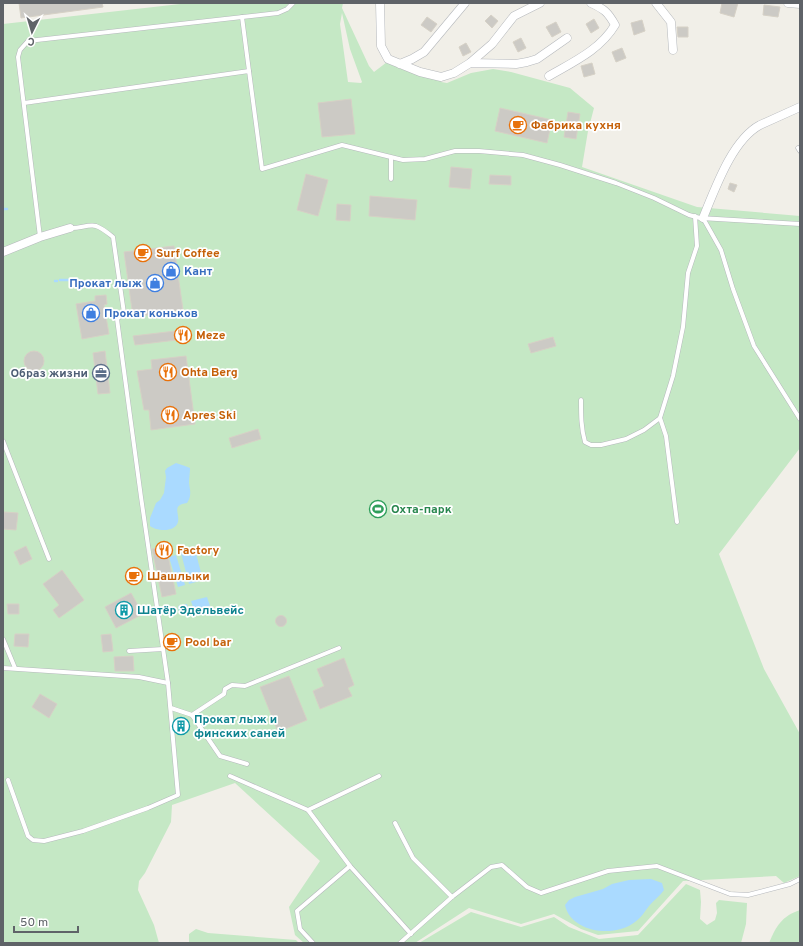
<svg xmlns="http://www.w3.org/2000/svg" width="803" height="946" font-family="Overpass,sans-serif">
<rect width="100%" height="100%" fill="#f1efe8"/>
<g fill="#c5e8c5" fill-rule="evenodd">
<path d="M189 3H343L342 8 369 66 374 72 387 62 440 79 441 82 447 83 471 73 493 69 511 72 570 88 594 108 588 131 582 167 697 207 800 216V448L719 554 764 669 800 734V876L784 883 776 876 683 881 638 931 598 935 581 929 554 914 521 924 469 908 415 943H304L295 935 289 907 320 861 235 783 172 805 171 822 145 873 139 881 138 890 154 925 159 943H3V24ZM342 13 350 49 362 82 361 83 348 82 340 24Z"/>
<polygon points="686,884 700,890 701,902 700,919 707,925 715,920 717,913 716,903 719,900 747,903 746,924 741,943 419,943 471,912 521,927 554,917 569,927 599,939 638,935"/>
<path d="M800 910V943H769C776 926 782 916 800 910Z"/>
<polygon points="196,929 208,933 296,940 299,943 189,943 189,934"/>
</g>
<g fill="#aadaff">
<path d="M176 463 185 466 190 468C190 473 189 478 189 483 190 491 192 495 187 503 171 505 180 514 178 522 175 533 156 531 150 526V518L156 503 160 500 164 493 166 477 165 471 167 468Z"/>
<polygon points="195,550 203,580 189,584 181,553"/>
<polygon points="176,555 185,585 178,587 169,557"/>
<polygon points="207,597 210,606 194,610 191,601"/>
<polygon points="187,604 189,612 180,614 178,606"/>
<path d="M651 879 662 883 664 890C660 896 654 900 649 906 645 911 641 918 635 922 615 938 571 933 565 905L569 900 575 897 603 889 612 884 629 880Z"/>
</g>
<g fill="none" stroke-linecap="round" stroke-linejoin="round">
<g stroke="#aadaff" stroke-width="2.5">
<polyline points="3,209 7,209"/>
<polyline points="60,280 75,280"/>
<polyline points="78,280 79,280"/>
<polyline points="55,281 57,281"/>
</g>
</g>
<g fill="#cccac5" stroke="#d6d1c6">
<polygon points="19,3 102,3 103,7 21,18"/>
<polygon points="722,3 738,3 734,17 720,13"/>
<polygon points="764,5 780,7 778,17 763,15"/>
<polygon points="491,15 498,21 492,28 485,21"/>
<polygon points="427,17 437,24 431,32 421,25"/>
<polygon points="594,19 599,28 591,33 586,24"/>
<polygon points="642,20 645,31 634,35 631,23"/>
<polygon points="556,22 561,32 552,37 546,27"/>
<polygon points="677,27 688,27 688,37 678,37"/>
<polygon points="521,38 526,48 518,52 513,42"/>
<polygon points="466,43 471,52 463,56 459,47"/>
<polygon points="622,48 626,58 616,62 612,52"/>
<polygon points="592,63 595,74 584,77 581,66"/>
<polygon points="351,99 355,134 322,137 318,103"/>
<polygon points="500,108 552,120 547,143 495,131"/>
<polygon points="568,112 580,114 576,139 564,137"/>
<polygon points="451,167 472,169 470,189 449,187"/>
<polygon points="306,174 328,180 318,216 297,210"/>
<polygon points="490,175 511,176 511,185 489,184"/>
<polygon points="730,183 737,185 734,192 728,189"/>
<polygon points="370,196 417,200 415,220 369,216"/>
<polygon points="337,204 351,205 350,221 336,220"/>
<polygon points="174,246 183,310 133,317 124,252"/>
<polygon points="106,295 107,304 104,305 109,334 82,339 76,304 95,301 95,296"/>
<polygon points="184,330 185,339 135,345 133,336"/>
<polygon points="553,337 556,346 531,353 528,344"/>
<polygon points="105,351 110,393 98,394 93,353"/>
<circle cx="34" cy="361" r="10"/>
<polygon points="186,356 195,424 151,430 149,410 144,410 137,371 152,369 151,360"/>
<polygon points="258,429 261,439 232,448 229,438"/>
<polygon points="4,512 18,513 16,530 3,529"/>
<polygon points="26,546 32,559 20,565 14,552"/>
<polygon points="166,546 176,594 162,597 152,549"/>
<polygon points="62,570 84,600 59,618 53,610 59,605 43,584"/>
<polygon points="131,593 143,614 116,628 105,607"/>
<polygon points="7,604 19,604 19,614 8,614"/>
<circle cx="281" cy="621" r="5.5"/>
<polygon points="15,634 29,634 28,647 14,646"/>
<polygon points="111,634 113,651 103,652 101,635"/>
<circle cx="172" cy="642" r="7"/>
<polygon points="133,656 134,671 115,671 114,657"/>
<polygon points="344,658 354,685 348,688 352,696 320,709 313,691 324,686 317,669"/>
<polygon points="289,676 307,720 278,732 260,687"/>
<polygon points="40,694 57,704 49,718 32,707"/>
<polygon points="182,718 188,721 189,730 181,734 176,732 175,721"/>
</g>
<g fill="none" stroke-linecap="round" stroke-linejoin="round">
<g stroke="#b5b8bc" stroke-width="5">
<g id="service">
<polyline points="242,17 249,71"/>
<polyline points="24,103 249,71 262,169 342,145 403,160 425,159 455,151 479,151 523,155 560,165 616,183 654,198 689,215 700,218 800,224"/>
<polyline points="798,148 800,151"/>
<polyline points="391,179 391,158"/>
<polyline points="703,218 721,250 733,289 754,346 800,419"/>
<polyline points="40,237 18,57 20,50 28,41 278,13 287,9 293,3"/>
<path d="M581 400C581 415 581 428 585 442L591 445H601L626 439 644 430 660 418 673 376 683 327 688 273 697 246 695 216"/>
<polyline points="660,418 666,436 677,522"/>
<polyline points="3,441 49,559"/>
<polyline points="3,639 15,668"/>
<polyline points="129,651 163,649"/>
<polyline points="3,668 139,677 168,683"/>
<polyline points="171,708 192,715 224,694 225,689 232,685 245,686 339,648"/>
<polyline points="192,715 220,756 247,764"/>
<polyline points="230,776 308,810 350,866 411,934"/>
<path d="M8 780 28 836 33 840 44 841 83 831 148 808 178 795 168 683 141 497 117 319 124 313 113 237C108 233 102 228 96 226 88 224 79 229 70 228"/>
<polyline points="308,810 379,776"/>
<polyline points="395,823 413,858 452,897"/>
<polyline points="313,943 300,929 297,911 350,866"/>
<polyline points="400,943 452,897 491,867 502,865 527,887 541,893 608,871 657,866 730,894 748,895 790,884 800,879"/>
</g>
</g>
<g stroke="#b5b8bc" stroke-width="9">
<g id="minor">
<polyline points="380,3 381,46 388,59 420,72 441,77 454,73 470,63 516,64 527,62 537,59 567,38"/>
<polyline points="656,3 671,22 673,50"/>
<polyline points="788,3 800,4"/>
<polyline points="470,63 492,44 514,16 540,3"/>
<polyline points="400,64 412,59 424,52 465,3"/>
<path d="M549 76C573 62 600 50 615 25 608 12 604 9 591 3"/>
<path d="M703 218C715 189 732 140 760 125L800 107"/>
<polyline points="3,252 40,237 70,228"/>
</g>
</g>
<use href="#service" stroke="#fff" stroke-width="4"/>
<use href="#minor" stroke="#fff" stroke-width="8"/>
</g>
<defs>
<g id="cafe-ring" transform="scale(0.9)"><circle r="9.5" fill="#fff" stroke="#e8710a" stroke-width="1.5"/><path d="M-5.5-4.5H6V0H3Q3 3.5 0 3.5H-2.5Q-5.5 3.5-5.5 0ZM3-3.2v2h1.7v-2ZM-6 4.5H4V6H-6Z" fill="#e8710a"/></g>
<g id="shop-ring" transform="scale(0.9)"><circle r="9.5" fill="#fff" stroke="#3f7fe0" stroke-width="1.5"/><path d="M-5-2.5h2.3a2.7 3.5 0 0 1 5.4 0H5L5.5 6h-11ZM-1.5-2.5h3a1.5 2.3 0 0 0-3 0Z" fill="#3f7fe0"/></g>
<g id="restaurant-ring" transform="scale(0.9)"><circle r="9.5" fill="#fff" stroke="#e8710a" stroke-width="1.5"/><path d="M-5-6h1v4h1v-4h1v4h1v-4h1v5L-1.5 .5V6h-2V.5L-5-1ZM5-6V6H3V1.5H1.5Q1.5-4 5-6Z" fill="#e8710a"/></g>
<g id="office-ring" transform="scale(0.9)"><circle r="9.5" fill="#fff" stroke="#5c6f8a" stroke-width="1.5"/><path d="M-6-3h4V-5.5h4V-3h4V5H-6ZM-1-4.5V-3h2v-1.5ZM-6 0V1H6V0Z" fill="#5c6f8a"/></g>
<g id="stadium-ring" transform="scale(0.9)"><circle r="9.5" fill="#fff" stroke="#2e9e5b" stroke-width="1.5"/><path d="M0-5a6.5 5 0 1 0 0 10a6.5 5 0 1 0 0-10ZM-3.5-1.8h7v3.6h-7Z" fill="#2e9e5b"/></g>
<g id="building-ring" transform="scale(0.9)"><circle r="9.5" fill="#fff" stroke="#0f9aa8" stroke-width="1.5"/><path d="M-4-6H4V6H1V3H-1V6H-4ZM-2.5-4.3h1.7v1.8h-1.7ZM.8-4.3h1.7v1.8H.8ZM-2.5-1h1.7V.8h-1.7ZM.8-1h1.7V.8H.8Z" fill="#0f9aa8"/></g>
</defs>
<g fill-rule="evenodd">
<use href="#cafe-ring" x="518" y="125"/>
<use href="#cafe-ring" x="143" y="253"/>
<use href="#shop-ring" x="171" y="271"/>
<use href="#shop-ring" x="155" y="283"/>
<use href="#shop-ring" x="91" y="313"/>
<use href="#restaurant-ring" x="183" y="335"/>
<use href="#restaurant-ring" x="168" y="372"/>
<use href="#office-ring" x="101" y="373"/>
<use href="#restaurant-ring" x="170" y="415"/>
<use href="#stadium-ring" x="378" y="509"/>
<use href="#restaurant-ring" x="164" y="550"/>
<use href="#cafe-ring" x="134" y="576"/>
<use href="#building-ring" x="124" y="610"/>
<use href="#cafe-ring" x="172" y="642"/>
<use href="#building-ring" x="181" y="726"/>
</g>
<g text-anchor="middle" stroke-width="3.5" stroke-linejoin="round" paint-order="stroke">
<g font-size="12" font-weight="bold" fill="#c56008" stroke="#fff" text-anchor="start">
<text x="531" y="129">Фабрика кухня</text>
<text x="156" y="257">Surf Coffee</text>
<text x="196" y="339">Meze</text>
<text x="181" y="376">Ohta Berg</text>
<text x="183" y="419">Apres Ski</text>
<text x="177" y="554">Factory</text>
<text x="147" y="580">Шашлыки</text>
<text x="185" y="646">Pool bar</text>
</g>
<g font-size="12" font-weight="bold" fill="#366cbe" stroke="#fff" text-anchor="start">
<text x="184" y="275">Кант</text>
<text x="142" y="287" text-anchor="end">Прокат лыж</text>
<text x="104" y="317">Прокат коньков</text>
</g>
<g font-size="12" font-weight="bold" fill="#4e5e75" stroke="#fff" text-anchor="end">
<text x="88" y="377">Образ жизни</text>
</g>
<g font-size="12" font-weight="bold" fill="#27864d" stroke="#fff" text-anchor="start">
<text x="391" y="513">Охта-парк</text>
</g>
<g font-size="12" font-weight="bold" fill="#0d838f" stroke="#fff" text-anchor="start">
<text x="137" y="614">Шатёр Эдельвейс</text>
<text x="194" y="723">Прокат лыж и<tspan x="194" dy="14">финских саней</tspan></text>
</g>
</g>
<rect width="803" height="946" fill="none" stroke="#5f6368" stroke-width="8"/>
<g transform="translate(32 32) rotate(185)" stroke="#ffffff" stroke-width="3" paint-order="stroke">
<path d="M0-3L7 15L0 10L-7 15Z" fill="#5f6368"/>
<text y="-6" font-size="11" font-weight="bold" text-anchor="middle" fill="#5f6368">С</text>
</g>
<path d="M14 926v6h64v-6" fill="none" stroke="#5f6368" stroke-width="2"/>
<text x="20" y="926" font-size="12" fill="#5f6368" stroke="#ffffff" stroke-width="3" paint-order="stroke">50 m</text>
</svg>
